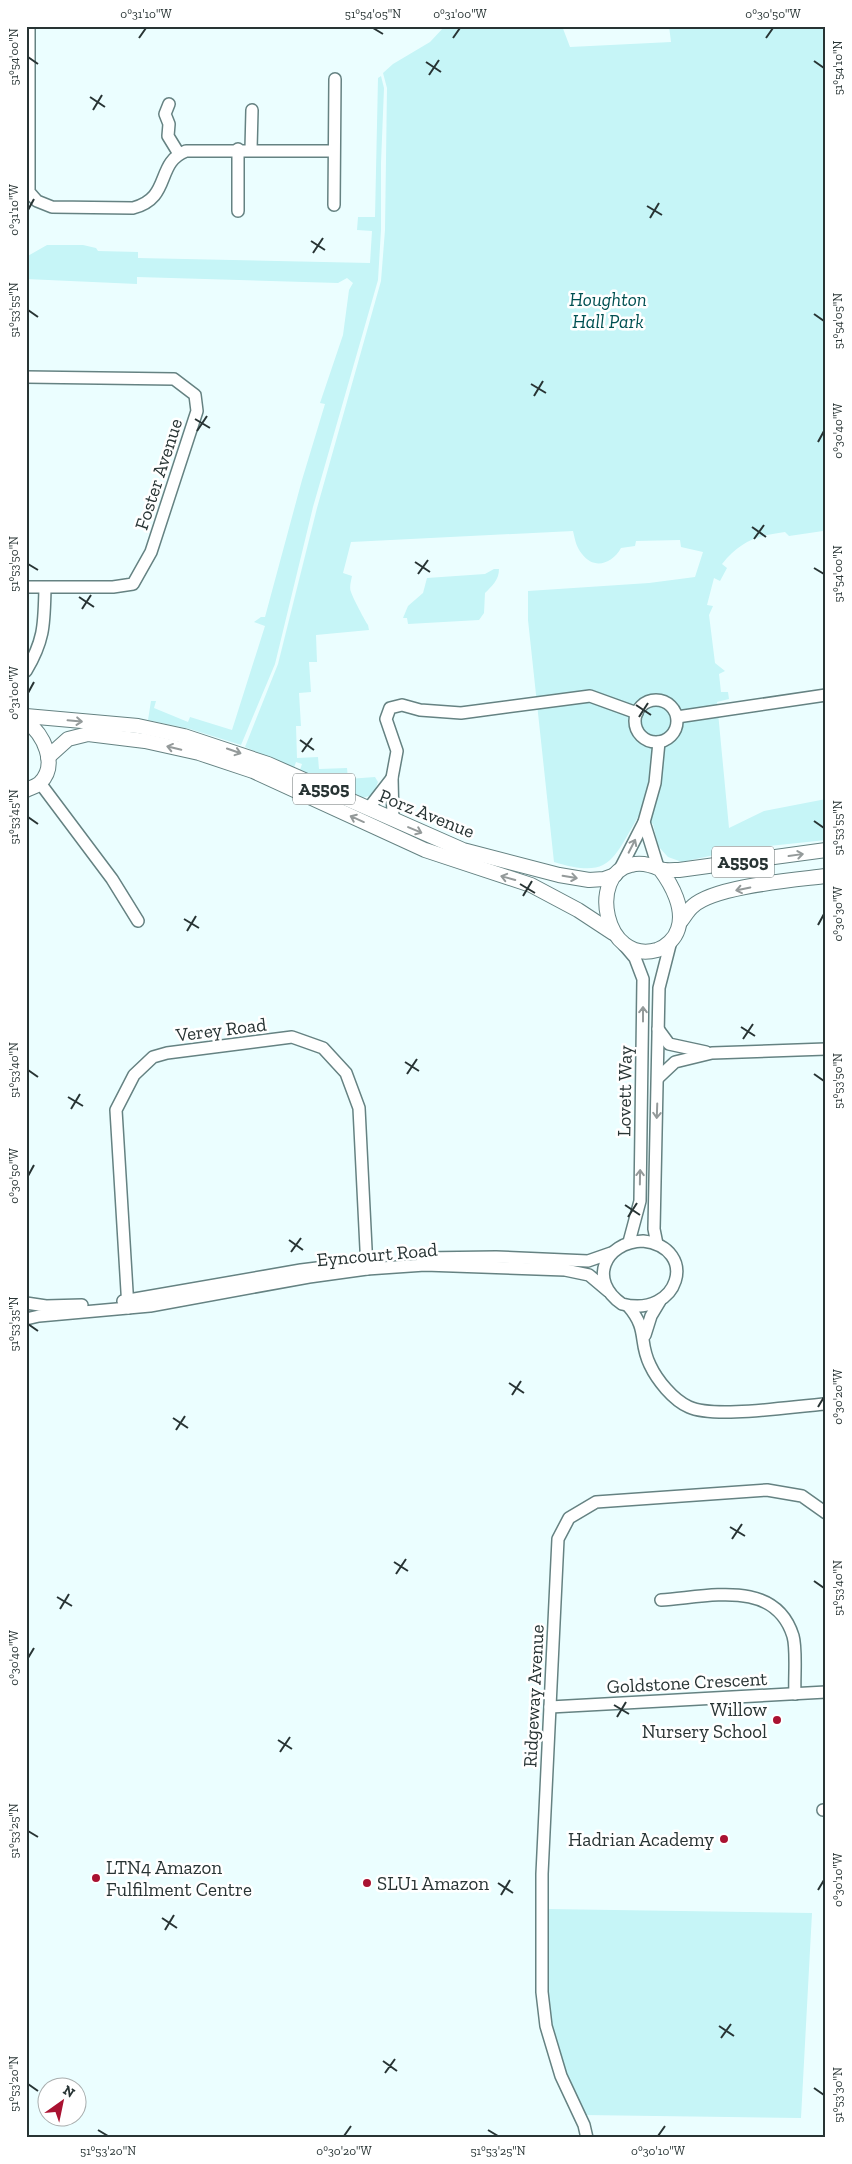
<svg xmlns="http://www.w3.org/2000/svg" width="852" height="2164" font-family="'Zilla Slab',serif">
<rect width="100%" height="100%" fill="#ebfeff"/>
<g fill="#c6f5f7">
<path d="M445 26H562L570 47 671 42 669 26H826V529L823 531 789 536 785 532C756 536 741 541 722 564L727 568 720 581 714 578 707 605 713 606 709 615 715 663 725 671 719 674 721 692H728L729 699 717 702 729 828 764 811 826 799V840L742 849 682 862 668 857 658 846 653 824 638 817C612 861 610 879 554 862L528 620V591L649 583 695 577 703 552 681 547 680 540 636 541 635 546 621 548C612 564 594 570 582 554 576 547 575 539 573 531L351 542 343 573 352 576C351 581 349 588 351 592 353 598 365 621 368 625L369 630 316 635 317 662H309L311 692 299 693 301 726H296L297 758 318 757 319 769 347 768 348 779 375 777 378 782 373 795 362 798 300 770 302 764 296 762 294 768 245 747 278 664 317 508 381 281 385 230 387 88 383 73 393 64 430 42Z"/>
<polygon points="381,76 384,88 381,163 381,230 378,280 313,507 275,664 241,745 190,729 148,720 151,701 156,701 154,708 188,722 190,717 232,730 265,626 254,622 261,617 265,617 302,480 325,404 320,403 343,335 349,290 353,283 347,278 338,283 137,277 137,284 26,279 26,257 47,245 83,245 96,248 98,251 138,252 138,258 370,263 372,231 357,230 358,217 375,217 378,78"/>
<path d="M494 569H499C499 580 492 586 485 593L484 613 479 620 408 624 407 618H403L408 606 423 593 427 578 485 574Z"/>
<path d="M548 1909 812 1913 801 2118 584 2115C570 2087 556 2059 551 2029 544 1989 547 1949 548 1909Z"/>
</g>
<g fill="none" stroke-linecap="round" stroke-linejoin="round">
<g stroke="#658282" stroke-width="14">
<g id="minor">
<path d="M29 26V192L37 201 52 207 133 208C172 198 155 163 186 151H333"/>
<polyline points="169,104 165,114 169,124 168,136 179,154"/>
<polyline points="238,149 238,211"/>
<polyline points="251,149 252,110"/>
<polyline points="334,205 335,79"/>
<polyline points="26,377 174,379 195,395 197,411 151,552 133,584 113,587 26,587"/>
<path d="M26 671C45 639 44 623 45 588"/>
<circle cx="656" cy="721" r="21"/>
<polyline points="677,717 826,695"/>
<polyline points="40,783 112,879 138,921"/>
<polyline points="368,809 392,778"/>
<polyline points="393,820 392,778 397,751 386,719 390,708 402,705 420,710 461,713 590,696 637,713"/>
<polyline points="644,822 658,867"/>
<polyline points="620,869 644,822 655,783 659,742"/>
<polyline points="624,945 635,958 643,979 640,1201 629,1242"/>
<polyline points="658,1029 669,1044 706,1052"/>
<polyline points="658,1078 675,1062 712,1053 826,1049"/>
<path d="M643 1241C700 1248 679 1319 622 1304 588 1281 604 1242 643 1241Z"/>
<polyline points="657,1244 654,1229 659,988 671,941"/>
<polyline points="422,1258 496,1257 588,1261 611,1253"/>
<polyline points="123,1301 301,1270 373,1261"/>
<polyline points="26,1303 46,1306 82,1305"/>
<path d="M628 1306C649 1330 638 1341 650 1365 657 1380 673 1400 689 1407 715 1419 794 1406 826 1404"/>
<polyline points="128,1308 116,1110 134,1075 153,1057 167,1053 292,1037 323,1048 346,1073 359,1108 367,1269"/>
<polyline points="26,1319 39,1316 150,1306 309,1277 367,1269 425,1265 565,1270 589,1275 608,1291"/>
<polyline points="645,1335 651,1316 660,1301"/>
<path d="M661 1600C708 1597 775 1578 793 1636 797 1650 794 1678 795 1694"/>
<polyline points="550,1707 826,1692"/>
<polyline points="823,1810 826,1810"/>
<polyline points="587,2138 584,2125 561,2076 546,2026 542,1992 542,1874 558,1539 569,1518 596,1502 767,1490 802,1496 826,1513"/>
</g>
</g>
<g stroke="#658282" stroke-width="16">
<g id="major">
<polyline points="26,716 138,726 184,736 268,764 463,850 559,875 589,880 604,879 615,875"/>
<path d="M26 721C43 734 59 764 40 783 37 786 30 788 26 790"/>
<polyline points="48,757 68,739 88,734 145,741 199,753 253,771 425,850 531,885 578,910 613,933"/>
<path d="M660 869C672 885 685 909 678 929 675 939 666 947 657 950 604 965 588 874 631 865 641 862 651 865 660 869 665 871 674 870 679 870L826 850"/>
<path d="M681 921C685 916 688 910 693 906 715 886 795 880 826 876"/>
</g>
</g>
<use href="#minor" stroke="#fff" stroke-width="11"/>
<use href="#major" stroke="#fff" stroke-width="14"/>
</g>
<defs><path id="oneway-shaft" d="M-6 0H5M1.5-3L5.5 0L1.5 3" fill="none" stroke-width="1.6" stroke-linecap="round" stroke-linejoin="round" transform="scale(1.25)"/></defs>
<g stroke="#949a9a">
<use href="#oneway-shaft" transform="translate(75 721) rotate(5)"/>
<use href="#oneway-shaft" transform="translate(174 748) rotate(-167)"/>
<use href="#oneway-shaft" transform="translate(234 751) rotate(19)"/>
<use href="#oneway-shaft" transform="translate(357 819) rotate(-156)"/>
<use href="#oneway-shaft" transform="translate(415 830) rotate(23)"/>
<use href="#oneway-shaft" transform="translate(632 846) rotate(-63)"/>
<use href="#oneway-shaft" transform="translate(796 855) rotate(-8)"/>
<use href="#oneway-shaft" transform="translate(570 877) rotate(9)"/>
<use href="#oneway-shaft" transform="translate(508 878) rotate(-165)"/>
<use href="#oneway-shaft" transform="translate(743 889) rotate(168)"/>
<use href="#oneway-shaft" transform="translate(643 1014) rotate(-90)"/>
<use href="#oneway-shaft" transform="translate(657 1111) rotate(92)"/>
<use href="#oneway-shaft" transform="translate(640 1177) rotate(-89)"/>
</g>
<path fill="none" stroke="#283434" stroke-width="2" d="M373 28 383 34M139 38 146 28M453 38 460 28M766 38 773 28M28 57 38 64M814 61 824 68M426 62 441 72M429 75 439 60M90 97 105 107M93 110 102 95M647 206 662 215M28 210 34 199M650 218 659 203M311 241 325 250M313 253 323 238M28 310 38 317M814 314 824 321M531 384 546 393M534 396 543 381M195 419 210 428M197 431 207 416M818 442 824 431M752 527 766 537M754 539 764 525M415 562 430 572M28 564 38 570M814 568 824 574M418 574 428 560M79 597 94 607M82 609 91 595M28 693 34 682M636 705 651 715M639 717 648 703M300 740 314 750M302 752 312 738M28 817 38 824M814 821 824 828M520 884 535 893M523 896 532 881M184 919 199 928M818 925 824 914M187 931 196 916M741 1027 755 1036M743 1039 753 1024M405 1062 419 1071M28 1070 38 1077M407 1074 417 1059M814 1074 824 1081M68 1097 83 1106M71 1109 80 1094M28 1176 34 1165M625 1205 640 1215M628 1217 637 1203M289 1240 303 1250M291 1252 301 1238M28 1324 38 1331M509 1383 524 1393M512 1395 521 1381M818 1407 824 1397M173 1418 188 1428M176 1430 185 1416M730 1527 745 1536M732 1539 742 1524M394 1562 408 1571M396 1574 406 1559M814 1581 824 1588M57 1597 72 1606M60 1609 69 1594M28 1658 34 1648M614 1705 629 1714M617 1717 626 1702M278 1740 292 1749M280 1752 290 1737M28 1831 38 1837M498 1883 513 1893M818 1890 824 1880M501 1895 510 1880M162 1918 177 1928M165 1930 174 1915M719 2026 734 2036M721 2038 731 2024M383 2061 397 2071M385 2073 395 2059M28 2084 38 2091M814 2088 824 2095M98 2130 108 2136M488 2130 498 2136M344 2136 351 2126M658 2136 665 2126"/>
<g fill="#a91231" stroke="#fff" stroke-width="2">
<circle cx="777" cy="1720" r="5"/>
<circle cx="724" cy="1839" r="5"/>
<circle cx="96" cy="1878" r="5"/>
<circle cx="367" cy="1883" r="5"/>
</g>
<g text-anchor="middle" stroke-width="5" stroke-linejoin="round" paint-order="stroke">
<g fill="#fff" stroke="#687171" stroke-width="1">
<rect x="293" y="773.5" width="62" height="31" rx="4"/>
<rect x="712" y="846.5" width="62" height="31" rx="4"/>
</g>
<g font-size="18" font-weight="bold" fill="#283434">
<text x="324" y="795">A5505</text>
<text x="743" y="868">A5505</text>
</g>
<g font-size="19" font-style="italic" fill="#005052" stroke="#fff">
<text x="608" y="306">Houghton<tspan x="608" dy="22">Hall Park</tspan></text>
</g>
<g font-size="19" fill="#283434" stroke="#fff">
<text transform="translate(158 474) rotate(-72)" y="7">Foster Avenue</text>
<text transform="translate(427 813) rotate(22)" y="7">Porz Avenue</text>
<text transform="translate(221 1029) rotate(-7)" y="7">Verey Road</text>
<text transform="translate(624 1091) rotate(-89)" y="7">Lovett Way</text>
<text transform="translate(377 1254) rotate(-5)" y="7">Eyncourt Road</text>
<text transform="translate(687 1682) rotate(-3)" y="7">Goldstone Crescent</text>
<text transform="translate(533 1696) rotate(-87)" y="7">Ridgeway Avenue</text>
</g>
<g font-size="19" fill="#283434" stroke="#fff" text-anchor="end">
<text x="767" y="1716">Willow<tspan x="767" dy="22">Nursery School</tspan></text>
<text x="714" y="1846">Hadrian Academy</text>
<text x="106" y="1874" text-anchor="start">LTN4 Amazon<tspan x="106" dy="22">Fulfilment Centre</tspan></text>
<text x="377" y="1890" text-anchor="start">SLU1 Amazon</text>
</g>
</g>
<rect width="852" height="2164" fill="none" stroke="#ffffff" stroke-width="55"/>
<g transform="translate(62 2102) rotate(33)"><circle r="24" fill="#ffffff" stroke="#a9aeae"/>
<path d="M0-4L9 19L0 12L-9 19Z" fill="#a91231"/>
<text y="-8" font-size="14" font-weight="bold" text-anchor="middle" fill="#283434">N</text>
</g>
<rect x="28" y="28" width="796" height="2108" fill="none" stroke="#283434" stroke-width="2"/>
<g font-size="12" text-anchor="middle" fill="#283434">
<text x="146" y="18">0°31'10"W</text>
<text x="373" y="18">51°54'05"N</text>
<text x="460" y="18">0°31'00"W</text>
<text x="773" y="18">0°30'50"W</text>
<text transform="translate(14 57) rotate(-90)" y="4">51°54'00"N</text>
<text transform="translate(838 68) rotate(-90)" y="4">51°54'10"N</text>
<text transform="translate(14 210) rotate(-90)" y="4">0°31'10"W</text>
<text transform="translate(14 310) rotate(-90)" y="4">51°53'55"N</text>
<text transform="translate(838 321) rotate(-90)" y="4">51°54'05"N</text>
<text transform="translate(838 431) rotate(-90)" y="4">0°30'40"W</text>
<text transform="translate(14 564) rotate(-90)" y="4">51°53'50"N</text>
<text transform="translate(838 574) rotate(-90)" y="4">51°54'00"N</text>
<text transform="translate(14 693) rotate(-90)" y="4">0°31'00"W</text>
<text transform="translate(14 817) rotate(-90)" y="4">51°53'45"N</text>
<text transform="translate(838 828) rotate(-90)" y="4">51°53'55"N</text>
<text transform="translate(838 914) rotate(-90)" y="4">0°30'30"W</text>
<text transform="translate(14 1070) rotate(-90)" y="4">51°53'40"N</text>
<text transform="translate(838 1081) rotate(-90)" y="4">51°53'50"N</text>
<text transform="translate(14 1176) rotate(-90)" y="4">0°30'50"W</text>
<text transform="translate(14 1324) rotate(-90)" y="4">51°53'35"N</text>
<text transform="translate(838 1397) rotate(-90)" y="4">0°30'20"W</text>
<text transform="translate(838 1588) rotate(-90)" y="4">51°53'40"N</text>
<text transform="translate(14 1658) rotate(-90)" y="4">0°30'40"W</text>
<text transform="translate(14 1831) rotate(-90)" y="4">51°53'25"N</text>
<text transform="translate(838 1880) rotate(-90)" y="4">0°30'10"W</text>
<text transform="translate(14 2084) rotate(-90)" y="4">51°53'20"N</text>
<text transform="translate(838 2095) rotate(-90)" y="4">51°53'30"N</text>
<text x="108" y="2155">51°53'20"N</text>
<text x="344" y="2155">0°30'20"W</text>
<text x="498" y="2155">51°53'25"N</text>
<text x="658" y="2155">0°30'10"W</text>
</g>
</svg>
